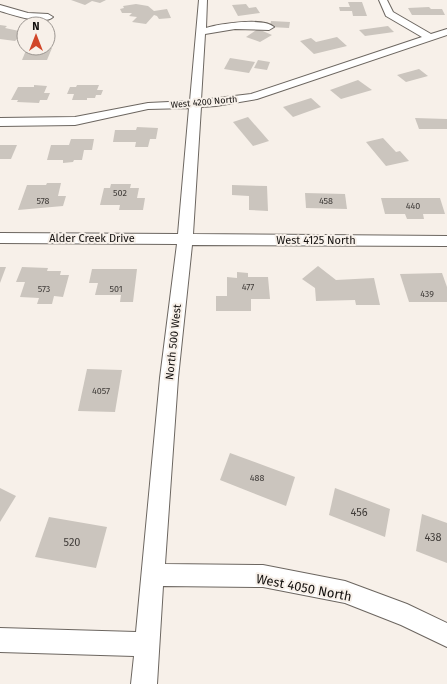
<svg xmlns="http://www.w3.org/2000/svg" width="447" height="684" font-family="'Fira Sans',sans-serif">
<rect width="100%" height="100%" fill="#f7f0e9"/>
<g fill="#cbc5be">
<polygon points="71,0 106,0 100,3 92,1 85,5"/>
<polygon points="348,2 362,2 367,16 353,16 352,11 340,11 339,7 350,7"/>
<polygon points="136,4 148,6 154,11 167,9 171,18 159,19 157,16 154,15 146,24 132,22 137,17 129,16 132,13 122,13 120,9 124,8 123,6"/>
<polygon points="246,4 249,8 256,7 260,13 238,16 232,5"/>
<polygon points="429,7 431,9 442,9 445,15 412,15 408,8"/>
<polygon points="271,21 290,22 289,28 270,27"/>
<polygon points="0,25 7,26 5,28 24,32 15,41 0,39"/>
<polygon points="388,26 394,32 365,36 359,30"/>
<polygon points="258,29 272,35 260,42 246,37"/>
<polygon points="337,37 347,46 314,54 300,41 311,38 316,42"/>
<polygon points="27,48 52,48 47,60 22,60"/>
<polygon points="230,58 255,62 249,73 224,69"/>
<polygon points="258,60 270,62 267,70 254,68"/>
<polygon points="419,69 428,76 406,82 397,75"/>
<polygon points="358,80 372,90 341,99 330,90"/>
<polygon points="34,85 47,86 44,93 50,93 47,100 40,100 39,103 17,102 18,100 11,100 18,87 34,87"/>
<polygon points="77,85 99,85 97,90 103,90 101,95 96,95 95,98 87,98 87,100 72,100 74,94 67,94 70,87 76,87"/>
<polygon points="311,98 321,107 293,117 283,107"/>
<polygon points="248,117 269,141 253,146 233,122"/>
<polygon points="415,118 447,119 447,129 419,129"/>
<polygon points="137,127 158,128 156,139 150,139 148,147 135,147 136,142 113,142 115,130 136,130"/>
<polygon points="383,138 396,152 400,151 409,161 386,166 366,142"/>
<polygon points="71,139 94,139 92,150 84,150 82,160 74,160 73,162 63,163 63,160 47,160 51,145 69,145"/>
<polygon points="0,145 17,145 11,159 0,159"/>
<polygon points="47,183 61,183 58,196 66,196 63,206 18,210 27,185 46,185"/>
<polygon points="111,184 131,184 130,188 139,188 137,198 145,198 143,210 119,210 120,205 100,205 104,188 110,188"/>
<polygon points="232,185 267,186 268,211 249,210 249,196 232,195"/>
<polygon points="305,193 345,194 347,209 306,208"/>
<polygon points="381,198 440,198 445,214 423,214 424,219 407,219 405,214 385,214"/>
<polygon points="318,266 336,280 374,278 380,305 356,305 355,300 316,301 315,288 302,279"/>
<polygon points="0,267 6,267 0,283"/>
<polygon points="22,267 48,268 47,271 61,271 60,275 69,275 63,297 54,296 52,304 37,304 39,298 20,297 25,282 16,282"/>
<polygon points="92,269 137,269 133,302 120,302 121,295 95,295 98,283 89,283"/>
<polygon points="237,272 248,273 248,277 268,277 270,299 251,299 251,311 216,311 216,296 227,296 227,277 237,278"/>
<polygon points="442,273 447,287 447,302 409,302 400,274"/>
<polygon points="87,369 122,370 115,412 78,411"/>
<polygon points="230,453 295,477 286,506 220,480"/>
<polygon points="0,488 16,496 0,522"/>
<polygon points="335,488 390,509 385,537 329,515"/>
<polygon points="422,514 447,523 447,563 416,551"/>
<polygon points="49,517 107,527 96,568 35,557"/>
</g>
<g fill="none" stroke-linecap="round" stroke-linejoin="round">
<g stroke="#6c6660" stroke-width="2">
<g id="minor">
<path d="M199 0H207L206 28C219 24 264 17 274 27L269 30 235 29 205 34 201 100 251 94 422 37 386 16 379 0H387L393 12 431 34 447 29V35L257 99 216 106 201 107 193 234 447 236V246L192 245 178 378 165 564 263 565 345 581 407 604 447 623V647L401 625 345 603 263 587 163 586 157 684H131L134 656 0 652V628L136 632 160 378 177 244 0 243V233L178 234 189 108 148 109 75 125 0 126V118L75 117 148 103 190 101Z"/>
<path d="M0 5 28 13 48 14 53 17C44 26 11 14 0 11Z"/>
</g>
</g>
<use href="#minor" fill="#fff" fill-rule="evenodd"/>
</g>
<g text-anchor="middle" stroke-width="4" stroke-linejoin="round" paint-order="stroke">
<g font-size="9" fill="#13100e" stroke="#f7f0e9">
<text transform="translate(204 102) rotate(-5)" y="3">West 4200 North</text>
</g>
<g font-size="9" fill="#413d3a">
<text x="120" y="196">502</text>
<text x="43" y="204">578</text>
<text x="326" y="204">458</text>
<text x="413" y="209">440</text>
<text x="248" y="290">477</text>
<text x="44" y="292">573</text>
<text x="116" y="292">501</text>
<text x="427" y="297">439</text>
<text x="101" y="394">4057</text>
<text x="257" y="481">488</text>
</g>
<g font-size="11" fill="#13100e" stroke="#f7f0e9">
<text x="92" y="242">Alder Creek Drive</text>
<text x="316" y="244">West 4125 North</text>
<text transform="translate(173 342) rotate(-84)" y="4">North 500 West</text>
</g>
<g font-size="11" fill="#413d3a">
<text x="359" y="516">456</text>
<text x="433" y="541">438</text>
<text x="72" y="546">520</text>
</g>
<g font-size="13" fill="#13100e" stroke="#f7f0e9">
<text transform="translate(304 587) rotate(11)" y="5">West 4050 North</text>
</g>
</g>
<g transform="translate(36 36)"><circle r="19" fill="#f7f0e9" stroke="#9c9691"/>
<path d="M0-3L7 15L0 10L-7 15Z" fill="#d14629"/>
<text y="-6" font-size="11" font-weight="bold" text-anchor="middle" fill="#13100e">N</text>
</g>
</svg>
